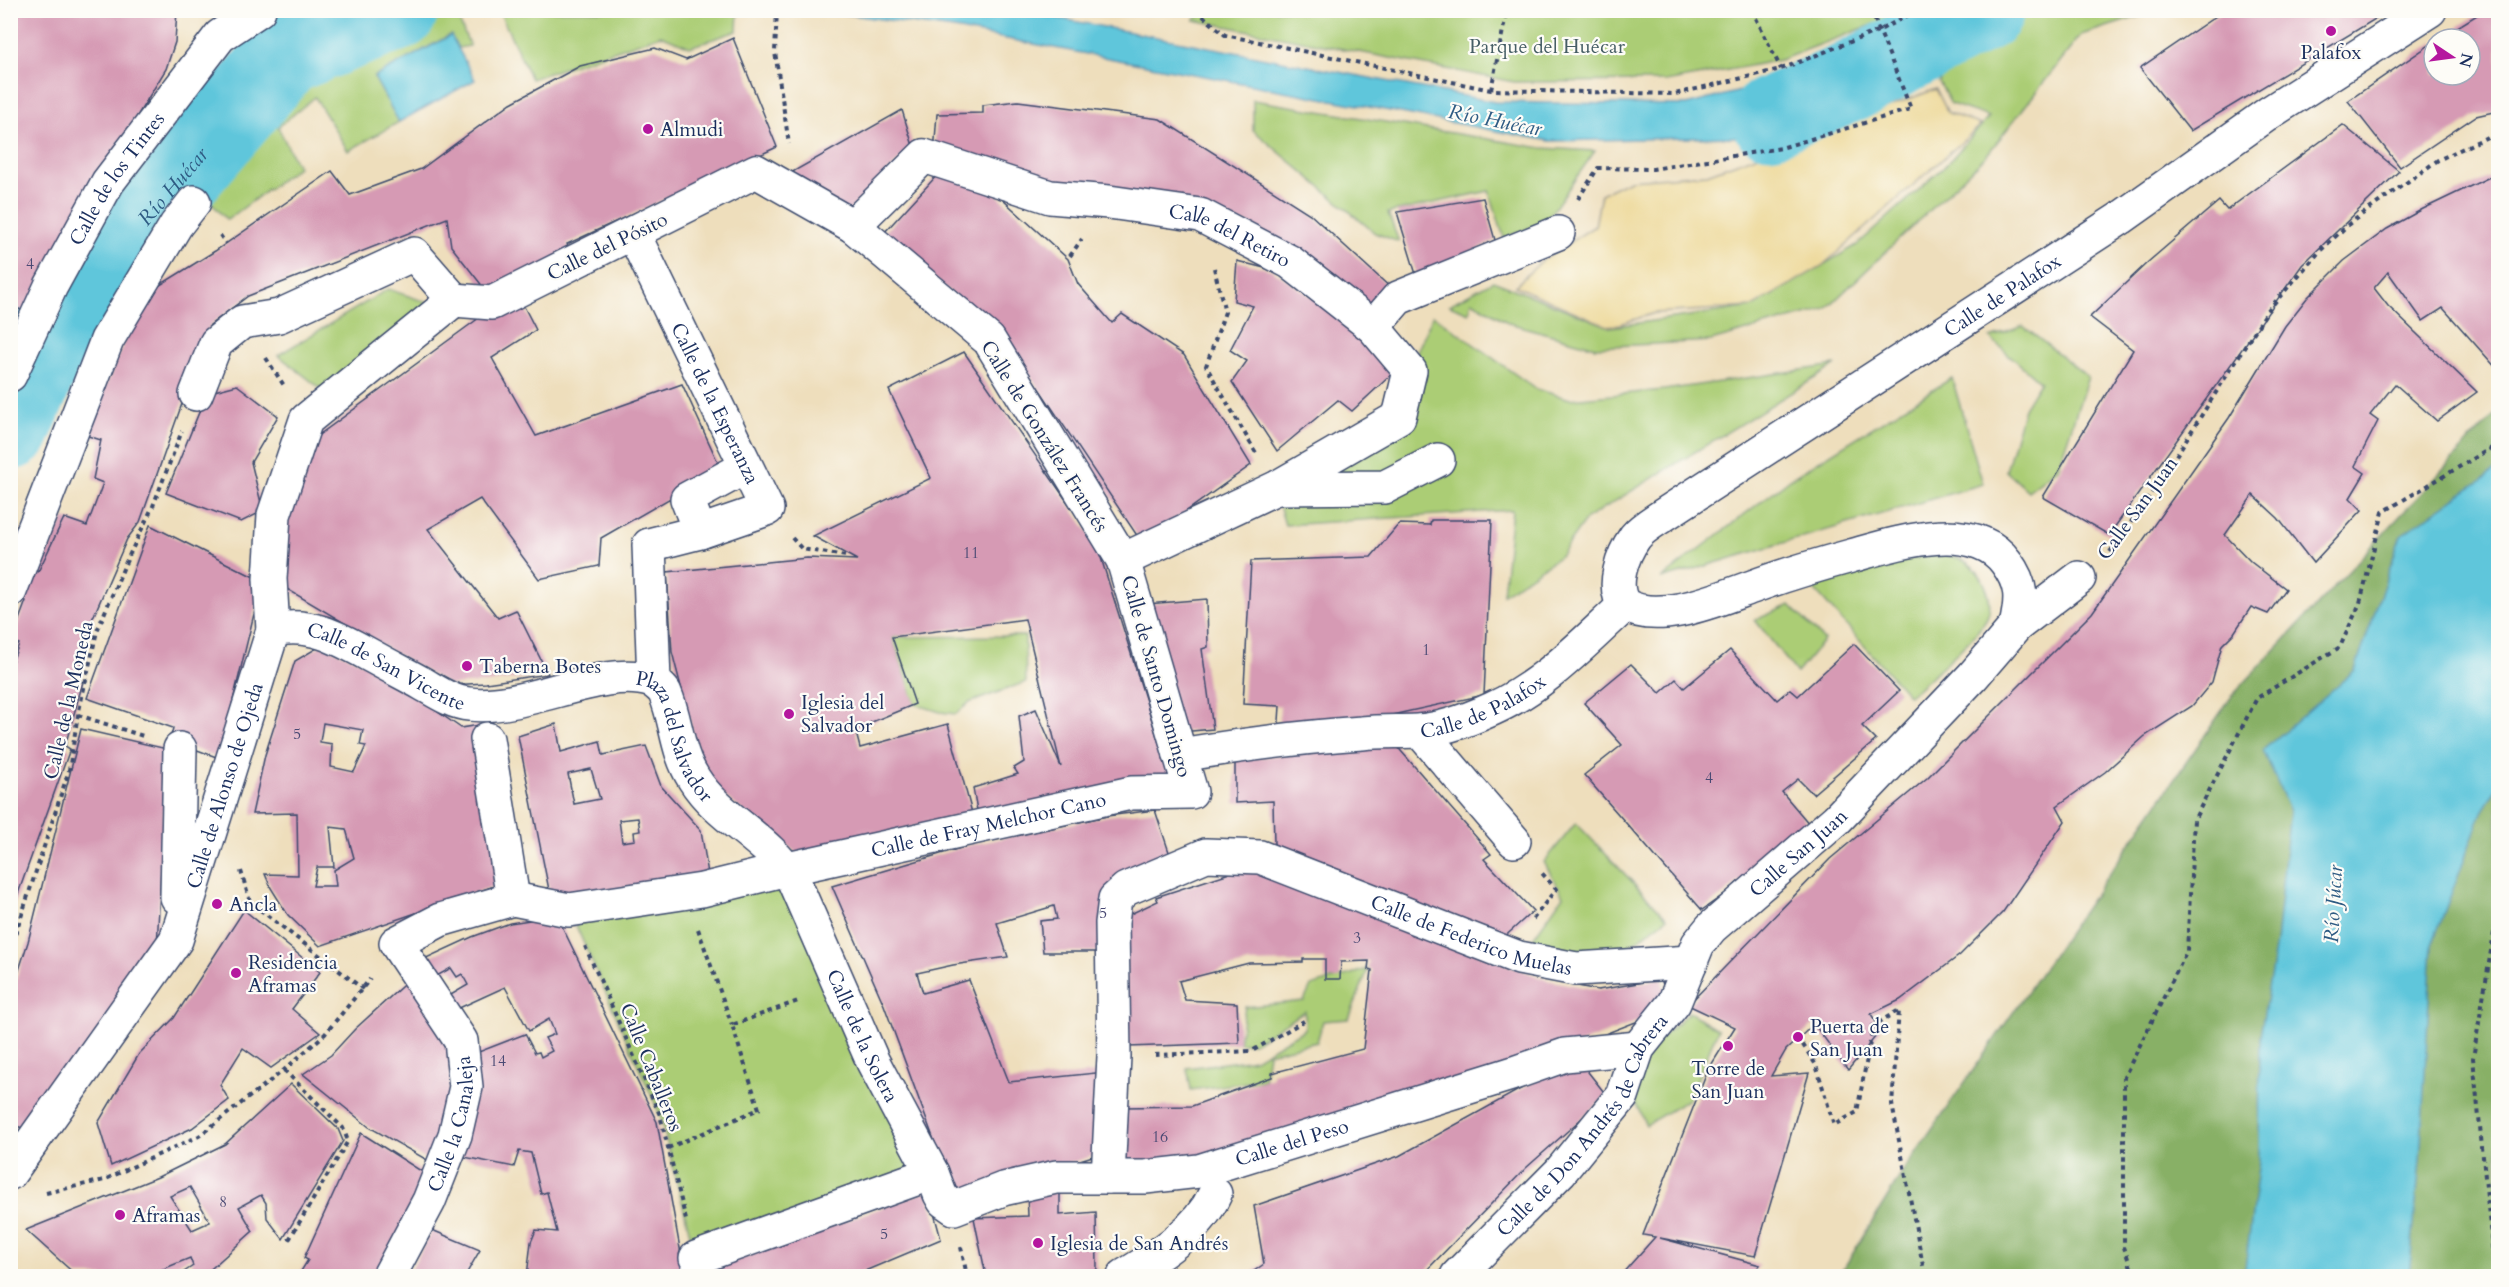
<svg xmlns="http://www.w3.org/2000/svg" width="2509" height="1287" font-family="Cardo,serif">
<rect width="100%" height="100%" fill="#fdfcf7"/>
<filter id="ink" filterUnits="userSpaceOnUse"><feTurbulence type="fractalNoise" baseFrequency=".0167" numOctaves="2"/><feDisplacementMap in="SourceGraphic" scale="12" xChannelSelector="R" yChannelSelector="G"/><feConvolveMatrix kernelMatrix="1 2 1 2 8 2 1 2 1" color-interpolation-filters="sRGB"/></filter>
<filter id="wash" filterUnits="userSpaceOnUse"><feTurbulence type="fractalNoise" baseFrequency=".008" numOctaves="4" result="noise"/><feDisplacementMap in="SourceGraphic" scale="24" xChannelSelector="R" yChannelSelector="G"/><feGaussianBlur stdDeviation="1.35" result="paint"/><feColorMatrix in="noise" values="0 0 0 0 0 0 0 0 0 0 0 0 0 0 0 0 0 1.4 0 .05"/><feComposite in="paint" operator="in"/></filter>
<g filter="url(#wash)">
<rect width="100%" height="100%" fill="#eedebc"/>
<g fill="#abcd75" stroke="#637e6a" stroke-width="1.5">
<polygon points="1206,10 1901,10 1901,11 1879,22 1780,60 1671,81 1514,82 1194,20"/>
<polygon points="499,11 738,11 737,31 690,47 661,35 531,79"/>
<polygon points="2011,11 2157,11 2081,35 1986,156 1826,309 1711,341 1595,347 1509,323 1472,301 1469,313 1449,305 1493,281 1610,327 1752,307 1857,245 1944,167 1989,117 1951,104 1939,82 1952,46"/>
<polygon points="456,14 470,46 458,48 450,35 374,77 399,122 348,151 315,97 278,127 298,167 227,220 196,186 313,53"/>
<polygon points="1253,100 1542,148 1595,151 1545,222 1504,238 1489,191 1388,213 1399,242 1375,233 1253,130"/>
<polygon points="388,289 432,304 325,392 278,355"/>
<polygon points="1433,315 1536,389 1570,399 1664,390 1836,365 1586,519 1560,556 1503,594 1512,510 1285,525 1276,496 1382,479 1300,482 1405,423 1417,352"/>
<polygon points="2023,326 2088,377 2058,468 2028,491 2006,471 2024,408 2040,382 1990,338"/>
<polygon points="1952,378 1983,484 1661,579 1790,479"/>
<path d="M1939 552C1961 558 1976 563 1985 585 1989 594 1991 603 1989 612 1984 634 1927 679 1909 696L1810 585Z"/>
<polygon points="1790,605 1824,640 1797,673 1755,620"/>
<polygon points="1025,636 1026,682 969,703 956,714 940,712 915,704 892,637"/>
<polygon points="1576,823 1667,918 1626,949 1519,958 1563,896 1544,862"/>
<polygon points="787,869 932,1173 696,1258 660,1115 569,910"/>
<polygon points="1368,969 1349,1019 1323,1021 1317,1042 1268,1053 1264,1080 1191,1090 1187,1068 1255,1059 1305,1029 1305,1011 1254,1043 1239,1043 1245,1007 1304,1001 1311,986"/>
<polygon points="1689,1012 1718,1029 1689,1099 1646,1125 1631,1094 1647,1051"/>
</g>
<polygon fill="#88b066" stroke="#527062" stroke-width="1.5" points="2498,411 2498,1276 1839,1276 1902,1173 2232,696"/>
<polygon fill="#eeda9e" stroke="#84847e" stroke-width="1.5" points="1936,89 1948,113 1981,125 1822,266 1752,307 1655,313 1610,327 1515,286 1545,258 1595,226 1601,194 1630,180 1707,174"/>
<g fill="#5fc6db" stroke="#3d7a9c" stroke-width="1.5">
<polygon points="1947,10 1999,11 1935,43 1928,61 1913,73 1892,38"/>
<polygon points="314,11 470,11 313,53 181,189 152,174 238,62"/>
<polygon points="823,11 1021,11 1495,102 1686,105 1779,81 1865,51 1875,81 1736,137 1550,141 954,29"/>
<polygon points="451,35 475,80 399,122 374,77"/>
<polygon points="135,214 153,238 64,354 11,482 11,405 48,318"/>
<polygon points="2498,469 2498,786 2482,812 2432,945 2420,1161 2409,1276 2244,1276 2259,1161 2260,1037 2276,942 2290,811 2263,750 2355,670 2401,535"/>
</g>
<g fill="none" stroke-linecap="round" stroke-linejoin="round">
<g stroke="#5fc6db" stroke-width="81">
<polyline points="1770,117 1852,81 1984,10"/>
<path id="s1" d="M10 430 57 322 286 54 398 10"/>
</g>
</g>
<g id="blocks">
<g fill="#d69ab4" fill-rule="evenodd">
<polygon points="10,10 177,10 175,42 166,69 61,240 26,313 10,304"/>
<polygon points="2225,10 2390,10 2190,131 2140,68"/>
<polygon points="2485,10 2498,10 2498,111 2476,116 2400,167 2348,101 2434,42 2434,75 2470,75 2470,39 2438,39"/>
<polygon points="733,38 777,147 567,244 573,253 491,297 451,246 447,218 248,296 210,325 140,522 127,539 88,629 79,680 83,682 65,746 70,749 10,916 10,667 19,644 11,641 26,601 21,597 34,568 38,572 64,518 87,526 103,483 93,479 101,440 85,435 132,324 152,290 215,251 332,171 350,195 421,169 511,103 580,66 655,48 686,60"/>
<polygon points="1018,101 1160,119 1310,214 1393,290 1367,316 1247,223 1033,183 934,153 937,114 983,113 983,105"/>
<polygon points="902,110 913,146 845,215 787,175"/>
<polygon points="2343,125 2399,171 2302,265 2109,535 2043,497 2133,350 2090,317 2148,262 2219,201 2227,210"/>
<polygon points="940,172 993,191 1068,259 1078,284 1112,323 1122,314 1184,355 1251,465 1142,543 1008,342 883,234"/>
<polygon points="2498,173 2498,370 2443,308 2423,321 2388,272 2374,288 2388,306 2477,392 2437,421 2395,384 2370,415 2378,421 2355,466 2365,473 2350,498 2362,510 2313,563 2278,518 2253,495 2225,535 2251,562 2286,589 2268,614 2251,607 2234,633 2222,645 2212,682 2192,706 2145,736 2105,772 2057,806 2065,821 2003,912 1960,955 1900,1000 1871,1014 1881,1030 1848,1070 1814,1024 1786,1050 1771,1076 1809,1073 1755,1256 1660,1238 1760,1265 1750,1276 1620,1276 1655,1237 1643,1235 1708,1070 1735,1027 1688,1005 1830,859 1927,778 2092,613 2229,418 2285,326 2307,298 2344,261 2387,229 2423,209"/>
<polygon points="1483,198 1495,240 1418,281 1397,212"/>
<polygon points="1237,261 1272,270 1350,323 1393,373 1352,411 1338,400 1277,451 1232,382 1247,361 1230,350 1253,306 1234,301"/>
<polygon points="516,291 536,330 492,358 536,436 682,384 721,469 601,538 599,566 539,579 480,499 428,529 498,618 516,610 548,674 486,683 449,685 270,579 312,440"/>
<polygon points="964,352 1097,545 1159,743 1169,751 1178,785 978,816 973,788 1018,774 1014,768 1024,762 1019,716 1036,709 1061,767 1025,619 892,637 915,704 855,729 860,748 948,724 972,813 798,854 718,791 702,768 672,652 667,572 807,558 857,560 813,536 931,478 889,390"/>
<polygon points="237,385 278,416 251,462 263,511 241,522 166,493 207,393"/>
<polygon points="1431,520 1492,520 1484,695 1364,721 1278,736 1280,706 1243,704 1251,561 1371,557 1399,524 1430,525"/>
<polygon points="150,525 262,581 219,758 170,740 173,728 87,698"/>
<polygon points="1207,599 1208,647 1202,649 1213,729 1181,732 1147,604"/>
<polygon points="1854,644 1899,691 1862,726 1876,740 1813,794 1798,779 1782,792 1810,825 1743,883 1739,881 1726,893 1702,910 1584,775 1622,745 1584,703 1631,664 1660,693 1676,679 1684,688 1730,650 1777,700 1790,689 1798,696"/>
<path d="M322 645 374 668 461 728 479 725 503 883 320 946 288 915 271 888 265 874 298 875 297 813 252 814 265 755 295 661ZM323 723 363 730 360 745 366 746 354 772 331 767 332 744 320 742ZM330 827 346 829 354 858 334 870 336 886H313L317 867H334Z"/>
<path d="M556 724 561 752 600 741 603 755 646 746 661 786 701 830 708 874 551 900 518 736ZM591 769 600 799 574 804 568 774ZM638 818 640 831 634 832 635 840 622 842 619 820Z"/>
<polygon points="81,729 167,749 157,947 29,1130 10,1124 10,998 28,942"/>
<polygon points="1394,743 1491,854 1484,859 1533,911 1500,941 1305,866 1274,844 1273,801 1235,803 1235,760"/>
<polygon points="1155,810 1171,858 1124,877 1103,952 1043,952 1040,921 1057,919 1054,906 997,923 1008,957 953,965 917,973 923,993 969,980 1009,1082 1105,1072 1106,1152 962,1196 954,1194 884,1005 832,886 971,845 1107,816"/>
<polygon points="1245,868 1376,914 1547,980 1598,990 1661,979 1666,993 1659,1013 1574,1046 1225,1160 1123,1169 1124,1107 1192,1106 1272,1077 1272,1073 1363,1049 1372,970 1368,969 1369,961 1341,962 1340,979 1325,979 1325,959 1303,959 1303,962 1249,963 1179,981 1185,1000 1237,1003 1239,1043 1128,1047 1124,917 1158,901 1156,897"/>
<polygon points="244,910 320,972 292,1009 320,1033 271,1068 243,1048 220,1085 229,1100 192,1128 111,1166 98,1123 139,1054 174,1018"/>
<polygon points="557,916 657,1122 685,1276 527,1276 531,1242 536,1230 557,1232 547,1192 541,1194 531,1153 519,1151 514,1167 459,1156 476,1053 525,1034 535,1053 539,1052 541,1057 552,1051 545,1038 555,1034 549,1019 529,1031 505,987 457,1009 449,996 468,985 462,974 457,977 451,968 435,977 424,959 472,937 510,923"/>
<polygon points="411,978 453,1050 446,1132 434,1164 369,1127 303,1074 331,1055 355,1029"/>
<polygon points="1577,1058 1607,1096 1526,1168 1421,1276 1247,1276 1264,1264 1254,1206 1399,1156"/>
<path d="M291 1084 338 1129 343 1141 283 1239 267 1218 266 1203 261 1195 239 1207 253 1231 203 1276H178L193 1266 190 1258 146 1276H77L26 1230 158 1177 225 1144ZM190 1187 210 1222 192 1230 170 1196Z"/>
<polygon points="361,1133 429,1176 379,1276 298,1276 308,1260 304,1258"/>
<polygon points="928,1191 941,1239 853,1276 712,1276 710,1270"/>
<polygon points="1060,1192 1060,1215 1096,1212 1097,1268 1094,1276 986,1276 974,1218 1028,1216 1027,1193"/>
<polygon points="432,1230 480,1250 465,1276 408,1276"/>
</g>
</g>
</g>
<g filter="url(#ink)">
<use href="#blocks" fill-opacity="0" stroke="#3b496c" stroke-width="1.5"/>
<g fill="none" stroke-linecap="round" stroke-linejoin="round">
<g stroke="#3b496c" stroke-width="36">
<g id="minor">
<path id="s2" d="M853 226 924 156 1050 197 1109 202 1200 215 1290 262 1373 327 1410 371 1399 417 1276 488 1123 560"/>
<path id="s3" d="M633 233 767 509 700 532 649 545 654 681"/>
<polyline points="1373,327 1398,298 1558,233"/>
<path id="s4" d="M10 375 51 286 108 182 220 36 259 10"/>
<polyline points="1278,488 1385,487 1438,460"/>
<polyline points="700,532 687,499 731,475"/>
<polyline points="10,591 107,340 176,225 194,202"/>
<path id="s5" d="M2016 626C2022 599 2023 585 2006 562 1973 517 1894 544 1851 556 1818 565 1784 575 1752 587 1718 599 1659 625 1625 605 1610 587 1623 554 1635 537 1641 529 1653 522 1662 516L2121 218 2269 113 2430 10"/>
<path id="s6" d="M273 630C312 621 342 640 375 658 391 667 407 675 423 684 437 692 453 703 469 704 526 711 603 664 652 681 656 683 663 689 665 693 677 721 676 751 694 779 719 819 768 838 793 879L873 1062 932 1173 940 1194 944 1201 954 1208 1003 1189 1056 1177H1145L1199 1171 1511 1074 1565 1055 1638 1048"/>
<polyline points="1420,731 1514,841"/>
<polyline points="487,739 513,899"/>
<path id="s7" d="M1180 755C1241 745 1301 737 1362 733 1381 731 1399 732 1417 731 1441 730 1470 719 1492 709 1544 686 1583 643 1625 605"/>
<polyline points="177,897 180,749"/>
<path id="s8" d="M10 1173 176 940 273 630 270 579 274 515 306 420 454 300 414 254 279 316 242 322 216 343 196 394"/>
<path id="s9" d="M1108 1177 1114 1056 1112 923 1115 899 1126 889 1206 855 1260 857 1519 958 1576 969 1691 962"/>
<polyline points="696,1258 932,1173"/>
<path id="s10" d="M389 1276 429 1201 455 1135 466 1087 461 1041 396 943 440 920 513 899 569 910 702 890 787 869 1131 793 1191 792 1123 560 989 340 853 226 756 171 492 303 454 300"/>
<path d="M1124 1276C1158 1256 1198 1231 1215 1194"/>
<path id="s11" d="M1457 1276 1560 1172 1622 1096 1638 1048 1674 1003 1698 944 1711 928 1837 819 1973 676 2016 626 2079 578"/>
</g>
</g>
<g stroke="#3b496c" stroke-width="4" stroke-dasharray="4.5 4.5" stroke-linecap="butt">
<polyline points="777,10 775,52 789,144"/>
<polyline points="1196,10 1225,35 1491,90 1675,94 1781,69 1878,31 1918,10"/>
<polyline points="1752,10 1781,69"/>
<polyline points="1491,90 1507,10"/>
<polyline points="1578,199 1598,168 1653,169 1781,148 1911,109 1871,10"/>
<polyline points="220,235 226,244"/>
<polyline points="1070,256 1082,239"/>
<polyline points="1214,268 1225,312 1206,366 1256,453"/>
<polyline points="266,358 285,387"/>
<polyline points="792,538 802,549 846,556"/>
<polyline points="2110,552 2160,481 2268,310 2321,250 2350,223 2438,160 2498,132"/>
<polyline points="78,715 143,736"/>
<polyline points="241,871 250,902 363,989"/>
<polyline points="1533,919 1556,889 1540,871"/>
<polyline points="698,929 732,1025"/>
<polyline points="585,946 660,1115 686,1220"/>
<polyline points="10,951 69,770 78,715 97,631 125,564 153,506 182,431"/>
<polyline points="1798,1037 1816,1065 1834,1125 1857,1112 1873,1026 1899,1010 1892,1104 1925,1276"/>
<polyline points="1155,1055 1252,1051 1304,1021"/>
<polyline points="284,1070 343,1128 348,1141 287,1243"/>
<polyline points="668,1148 759,1109 732,1025 801,1000"/>
<polyline points="46,1193 104,1180 199,1136 284,1070 325,1034 370,979"/>
<polyline points="961,1247 967,1276"/>
<polyline points="2134,1276 2124,1247 2124,1077 2187,951 2194,820 2257,698 2340,647 2360,603 2383,512 2498,444"/>
<polyline points="2495,1276 2473,1058 2498,909"/>
</g>
<use href="#minor" stroke="#fff" stroke-width="33"/>
</g>
</g>
<g fill="#b5179e" stroke="#fdfcf7" stroke-width="2">
<circle cx="2331" cy="31" r="6"/>
<circle cx="648" cy="129" r="6"/>
<circle cx="467" cy="666" r="6"/>
<circle cx="789" cy="714" r="6"/>
<circle cx="217" cy="904" r="6"/>
<circle cx="236" cy="973" r="6"/>
<circle cx="1798" cy="1037" r="6"/>
<circle cx="1728" cy="1046" r="6"/>
<circle cx="120" cy="1215" r="6"/>
<circle cx="1038" cy="1243" r="6"/>
</g>
<g text-anchor="middle" stroke-width="4.5" stroke-linejoin="round" paint-order="stroke">
<g font-size="16" fill="#4a4a74">
<text x="30" y="269">4</text>
<text x="971" y="558">11</text>
<text x="1426" y="655">1</text>
<text x="297" y="739">5</text>
<text x="1709" y="783">4</text>
<text x="1103" y="918">5</text>
<text x="1357" y="943">3</text>
<text x="498" y="1066">14</text>
<text x="1160" y="1142">16</text>
<text x="223" y="1207">8</text>
<text x="884" y="1239">5</text>
</g>
<g font-size="20" fill="#465e65" stroke="#fdfcf7">
<text x="1547" y="53">Parque del Huécar</text>
</g>
<g font-size="20" fill="#1b2f5e" stroke="#fdfcf7" text-anchor="start">
<text x="2331" y="59" text-anchor="middle">Palafox</text>
<text x="660" y="136">Almudi</text>
<text x="479" y="673">Taberna Botes</text>
<text x="801" y="709">Iglesia del<tspan x="801" dy="23">Salvador</tspan></text>
<text x="229" y="911">Ancla</text>
<text x="248" y="969">Residencia<tspan x="248" dy="23">Aframas</tspan></text>
<text x="1810" y="1033">Puerta de<tspan x="1810" dy="23">San Juan</tspan></text>
<text x="1728" y="1075" text-anchor="middle">Torre de<tspan x="1728" dy="23">San Juan</tspan></text>
<text x="132" y="1222">Aframas</text>
<text x="1050" y="1250">Iglesia de San Andrés</text>
</g>
<g font-size="20" fill="#1b2f5e" stroke="#fdfcf7">
<text dy="7" stroke="none"><textPath href="#s4" startOffset="224">Calle de los Tintes</textPath></text>
<text dy="7" stroke="none"><textPath href="#s2" startOffset="418">Calle del Retiro</textPath></text>
<text transform="translate(607 246) rotate(-26)" y="7">Calle del Pósito</text>
<text dy="7" stroke="none"><textPath href="#s5" startOffset="981">Calle de Palafox</textPath></text>
<text dy="7" stroke="none"><textPath href="#s3" startOffset="189">Calle de la Esperanza</textPath></text>
<text transform="translate(1045 436) rotate(58)" y="7">Calle de González Francés</text>
<text transform="translate(2137 508) rotate(-54)" y="7">Calle San Juan</text>
<text dy="7" stroke="none"><textPath href="#s6" startOffset="122">Calle de San Vicente</textPath></text>
<text transform="translate(1157 676) rotate(74)" y="7">Calle de Santo Domingo</text>
<text transform="translate(68 700) rotate(-77)" y="7">Calle de la Moneda</text>
<text dy="7" stroke="none"><textPath href="#s7" startOffset="309">Calle de Palafox</textPath></text>
<text dy="7" stroke="none"><textPath href="#s6" startOffset="459">Plaza del Salvador</textPath></text>
<text dy="7" stroke="none"><textPath href="#s8" startOffset="448">Calle de Alonso de Ojeda</textPath></text>
<text dy="7" stroke="none"><textPath href="#s10" startOffset="980">Calle de Fray Melchor Cano</textPath></text>
<text dy="7" stroke="none"><textPath href="#s11" startOffset="552">Calle San Juan</textPath></text>
<text dy="7" stroke="none"><textPath href="#s9" startOffset="660">Calle de Federico Muelas</textPath></text>
<text dy="7" stroke="none"><textPath href="#s6" startOffset="822">Calle de la Solera</textPath></text>
<text transform="translate(652 1067) rotate(68)" y="7">Calle Caballeros</text>
<text dy="7" stroke="none"><textPath href="#s10" startOffset="166">Calle la Canaleja</textPath></text>
<text dy="7" stroke="none"><textPath href="#s11" startOffset="198">Calle de Don Andrés de Cabrera</textPath></text>
<text dy="7" stroke="none"><textPath href="#s6" startOffset="1366">Calle del Peso</textPath></text>
</g>
<g font-size="21" font-style="italic" fill="#2f5c84" stroke="#fdfcf7">
<text transform="translate(1495 120) rotate(11)" y="7">Río Huécar</text>
<text dy="7" stroke="none"><textPath href="#s1" startOffset="296">Río Huécar</textPath></text>
<text transform="translate(2333 904) rotate(-87)" y="7">Río Júcar</text>
</g>
</g>
<rect width="2509" height="1287" fill="none" stroke="#fdfcf7" stroke-width="36"/>
<g transform="translate(2452 57) rotate(103)"><circle r="28" fill="#fdfcf7" stroke="#a3aaba" stroke-width="1.5"/>
<path d="M0-4.5L10 22L0 15L-10 22Z" fill="#b5179e"/>
<text y="-9" font-size="16" font-weight="bold" text-anchor="middle" fill="#1b2f5e">N</text>
</g>
</svg>
